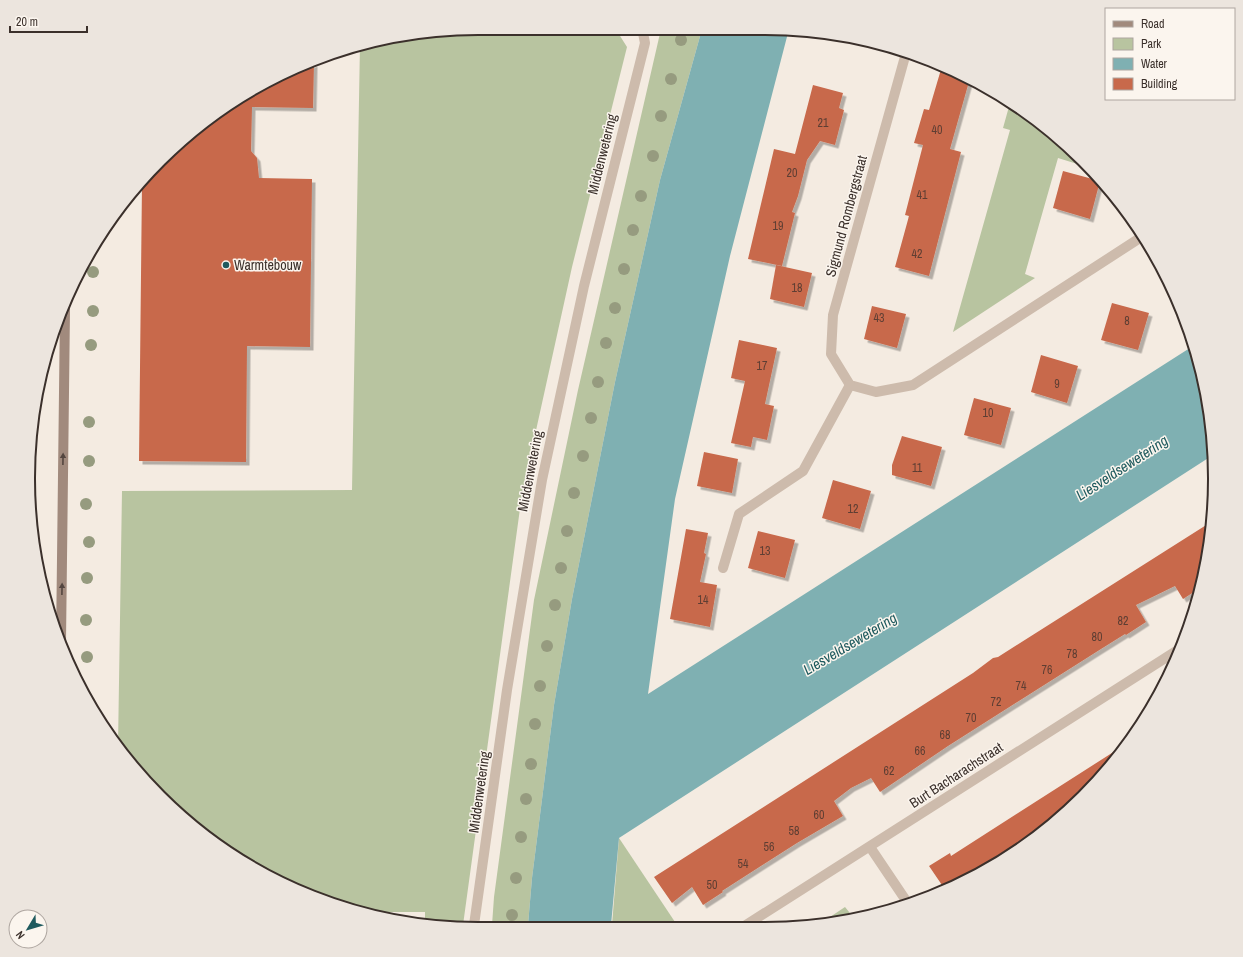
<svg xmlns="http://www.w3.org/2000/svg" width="1243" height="957" font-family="'Archivo Narrow',sans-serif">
<defs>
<filter id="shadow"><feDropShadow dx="3.5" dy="3.5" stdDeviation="0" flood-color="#0004"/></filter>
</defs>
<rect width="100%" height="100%" fill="#f4ebe1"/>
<g fill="#b8c4a0">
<polygon points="479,28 615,28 627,47 572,267 522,494 463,925 425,925 425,912 369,912 306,895 228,853 160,797 118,746 122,491 352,490 360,44"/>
<polygon points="661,29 702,29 660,180 615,382 572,599 554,705 532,878 528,925 492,925 494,897 534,600 578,390"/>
<polygon points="1010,103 1039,121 1087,167 1058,158 1025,274 1035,278 953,332 1010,130 1003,128"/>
<polygon points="619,838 677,925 612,925"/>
<polygon points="845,907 854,918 865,911 868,915 823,925 818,925"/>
</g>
<polygon fill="#7fb0b2" points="702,29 789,29 730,256 675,499 648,694 1193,346 1206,391 1213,455 619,838 611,925 528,925 532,878 554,705 572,599 615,382 660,180"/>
<g fill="#c8694b" filter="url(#shadow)">
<polygon points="314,63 313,108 252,107 251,151 257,158 259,178 312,179 310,347 247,346 246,462 139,461 142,183 160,160 253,88"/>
<polygon points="942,66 964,75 970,78 950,149 961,152 929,276 895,267 909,216 905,215 923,145 914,143 924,109 929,110"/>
<polygon points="813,85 843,93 839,108 844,110 835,145 820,141 807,160 798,196 792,212 795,213 782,266 748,259 774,149 795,154"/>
<polygon points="1063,171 1100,181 1090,219 1053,208"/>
<polygon points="776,265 812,273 804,307 770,299"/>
<polygon points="1112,303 1149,313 1138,350 1101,340"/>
<polygon points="872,306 906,314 897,348 864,339"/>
<polygon points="739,340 777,348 765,404 774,406 767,440 753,437 751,447 731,443 745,381 731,378"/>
<polygon points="1041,355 1078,366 1067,403 1031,392"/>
<polygon points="974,398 1011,408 1001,445 964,435"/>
<polygon points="902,436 942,447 931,486 892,475 892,465"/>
<polygon points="704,452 738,459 732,493 697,486"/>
<polygon points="833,480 871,491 860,529 822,518"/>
<polygon points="1211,522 1206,567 1200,588 1183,599 1175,586 1136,605 1146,622 1126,635 1125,634 1101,649 948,746 880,792 871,778 851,788 834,801 843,816 797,843 722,891 723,892 703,905 692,887 672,903 654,877 973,673 993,658 998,657"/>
<polygon points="686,529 708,533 704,553 706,554 700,582 717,585 710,627 670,619"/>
<polygon points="758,531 795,540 785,578 748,568"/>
<polygon points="1115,751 1118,754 1083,797 1015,853 944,888 929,866 950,853 951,856"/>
</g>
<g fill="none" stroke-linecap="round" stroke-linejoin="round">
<g stroke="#cdbbac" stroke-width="10">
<polyline points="906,53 833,315 831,354 850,385 876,392 913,385 1143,236"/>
<polyline points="723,568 739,514 803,471 850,385"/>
<polyline points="870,847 909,905"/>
<polyline points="474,925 507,690 542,480 584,286 645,43 642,28"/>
<polyline points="746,925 1181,648"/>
</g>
<polyline stroke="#a18a7d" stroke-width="10" points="61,642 65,309"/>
</g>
<g fill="#969b7f">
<circle cx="681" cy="40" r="6"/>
<circle cx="671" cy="79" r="6"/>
<circle cx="661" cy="116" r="6"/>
<circle cx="653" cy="156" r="6"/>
<circle cx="641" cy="196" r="6"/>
<circle cx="633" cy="230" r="6"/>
<circle cx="624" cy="269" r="6"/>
<circle cx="93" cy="272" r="6"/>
<circle cx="615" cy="308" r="6"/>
<circle cx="93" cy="311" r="6"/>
<circle cx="606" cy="343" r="6"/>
<circle cx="91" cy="345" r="6"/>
<circle cx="598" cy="382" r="6"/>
<circle cx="591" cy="418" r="6"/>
<circle cx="89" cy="422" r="6"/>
<circle cx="583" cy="456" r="6"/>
<circle cx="89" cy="461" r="6"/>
<circle cx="574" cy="493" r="6"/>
<circle cx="86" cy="504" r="6"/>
<circle cx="567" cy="531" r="6"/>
<circle cx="89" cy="542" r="6"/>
<circle cx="561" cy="568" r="6"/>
<circle cx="87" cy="578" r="6"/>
<circle cx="555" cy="605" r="6"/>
<circle cx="86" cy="620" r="6"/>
<circle cx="547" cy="646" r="6"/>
<circle cx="87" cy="657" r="6"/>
<circle cx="540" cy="686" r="6"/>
<circle cx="535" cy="724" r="6"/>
<circle cx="531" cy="764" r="6"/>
<circle cx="526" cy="799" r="6"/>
<circle cx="521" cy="837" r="6"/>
<circle cx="516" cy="878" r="6"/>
<circle cx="512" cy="915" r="6"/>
</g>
<defs><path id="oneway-solid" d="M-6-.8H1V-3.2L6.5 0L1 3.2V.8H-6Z"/></defs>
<g fill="#544640">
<use href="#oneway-solid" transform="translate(63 459) rotate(-89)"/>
<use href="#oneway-solid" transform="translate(62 589) rotate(-89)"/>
</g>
<circle fill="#1f5a5e" stroke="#fbf5ee" stroke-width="1.5" cx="226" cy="265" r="4"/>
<g text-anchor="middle" stroke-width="3" stroke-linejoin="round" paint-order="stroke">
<g font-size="12" fill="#5e3e33">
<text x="823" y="127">21</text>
<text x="937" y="134">40</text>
<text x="792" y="177">20</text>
<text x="922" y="199">41</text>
<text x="778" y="230">19</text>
<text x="917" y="258">42</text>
<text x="797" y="292">18</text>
<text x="879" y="322">43</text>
<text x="1127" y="325">8</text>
<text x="762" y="370">17</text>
<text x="1057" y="388">9</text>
<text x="988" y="417">10</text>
<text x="917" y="472">11</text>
<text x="853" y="513">12</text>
<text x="765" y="555">13</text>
<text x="703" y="604">14</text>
<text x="1123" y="625">82</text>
<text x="1097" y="641">80</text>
<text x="1072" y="658">78</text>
<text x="1047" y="674">76</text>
<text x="1021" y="690">74</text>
<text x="996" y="706">72</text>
<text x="971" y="722">70</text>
<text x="945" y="739">68</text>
<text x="920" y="755">66</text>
<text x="889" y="775">62</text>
<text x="819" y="819">60</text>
<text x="794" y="835">58</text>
<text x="769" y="851">56</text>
<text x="743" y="868">54</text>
<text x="712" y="889">50</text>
</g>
<g font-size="14" fill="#3b302b" stroke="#fbf5ee">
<text transform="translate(602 154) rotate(-76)" y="5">Middenwetering</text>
<text transform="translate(846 216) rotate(-75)" y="5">Sigmund Rombergstraat</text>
<text transform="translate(530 471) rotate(-79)" y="5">Middenwetering</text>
<text transform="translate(956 775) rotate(-33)" y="5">Burt Bacharachstraat</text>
<text transform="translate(479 792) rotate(-82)" y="5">Middenwetering</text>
</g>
<g font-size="14" fill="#3b302b" stroke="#fbf5ee" text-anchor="start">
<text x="234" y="270">Warmtebouw</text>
</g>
<g font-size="15" font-style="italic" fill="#1f5a5e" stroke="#fbf5ee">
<text transform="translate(1122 468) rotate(-33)" y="5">Liesveldsewetering</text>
<text transform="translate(850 644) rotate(-31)" y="5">Liesveldsewetering</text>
</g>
</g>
<path d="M0 0H1243V957H0ZM478 35H765A443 443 0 0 1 1208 478V479A443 443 0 0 1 765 922H478A443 443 0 0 1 35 479V478A443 443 0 0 1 478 35Z" fill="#ece5de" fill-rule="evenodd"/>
<path fill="none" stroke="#3b302b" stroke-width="2" d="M478 35H765A443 443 0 0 1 1208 478V479A443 443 0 0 1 765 922H478A443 443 0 0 1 35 479V478A443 443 0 0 1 478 35Z"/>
<rect x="1105" y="8" width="130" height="92" fill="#fbf5ee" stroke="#aea6a0"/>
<rect x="1113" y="21" width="20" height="6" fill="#a18a7d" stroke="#aea6a0"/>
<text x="1141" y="28" font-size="12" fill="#3b302b">Road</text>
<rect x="1113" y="38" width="20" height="12" fill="#b8c4a0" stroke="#aea6a0"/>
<text x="1141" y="48" font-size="12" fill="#3b302b">Park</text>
<rect x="1113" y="58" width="20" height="12" fill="#7fb0b2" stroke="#aea6a0"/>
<text x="1141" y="68" font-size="12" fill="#3b302b">Water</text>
<rect x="1113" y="78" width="20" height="12" fill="#c8694b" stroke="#aea6a0"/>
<text x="1141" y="88" font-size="12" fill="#3b302b">Building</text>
<g transform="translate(28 929) rotate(232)"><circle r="19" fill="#fbf5ee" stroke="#aea6a0"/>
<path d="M0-3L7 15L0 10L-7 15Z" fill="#1f5a5e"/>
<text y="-6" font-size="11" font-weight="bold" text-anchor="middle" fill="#3b302b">N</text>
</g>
<path d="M10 26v6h77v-6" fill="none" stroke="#3b302b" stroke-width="2"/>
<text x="16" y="26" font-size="12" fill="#3b302b" stroke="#fbf5ee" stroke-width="3" paint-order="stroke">20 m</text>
</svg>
